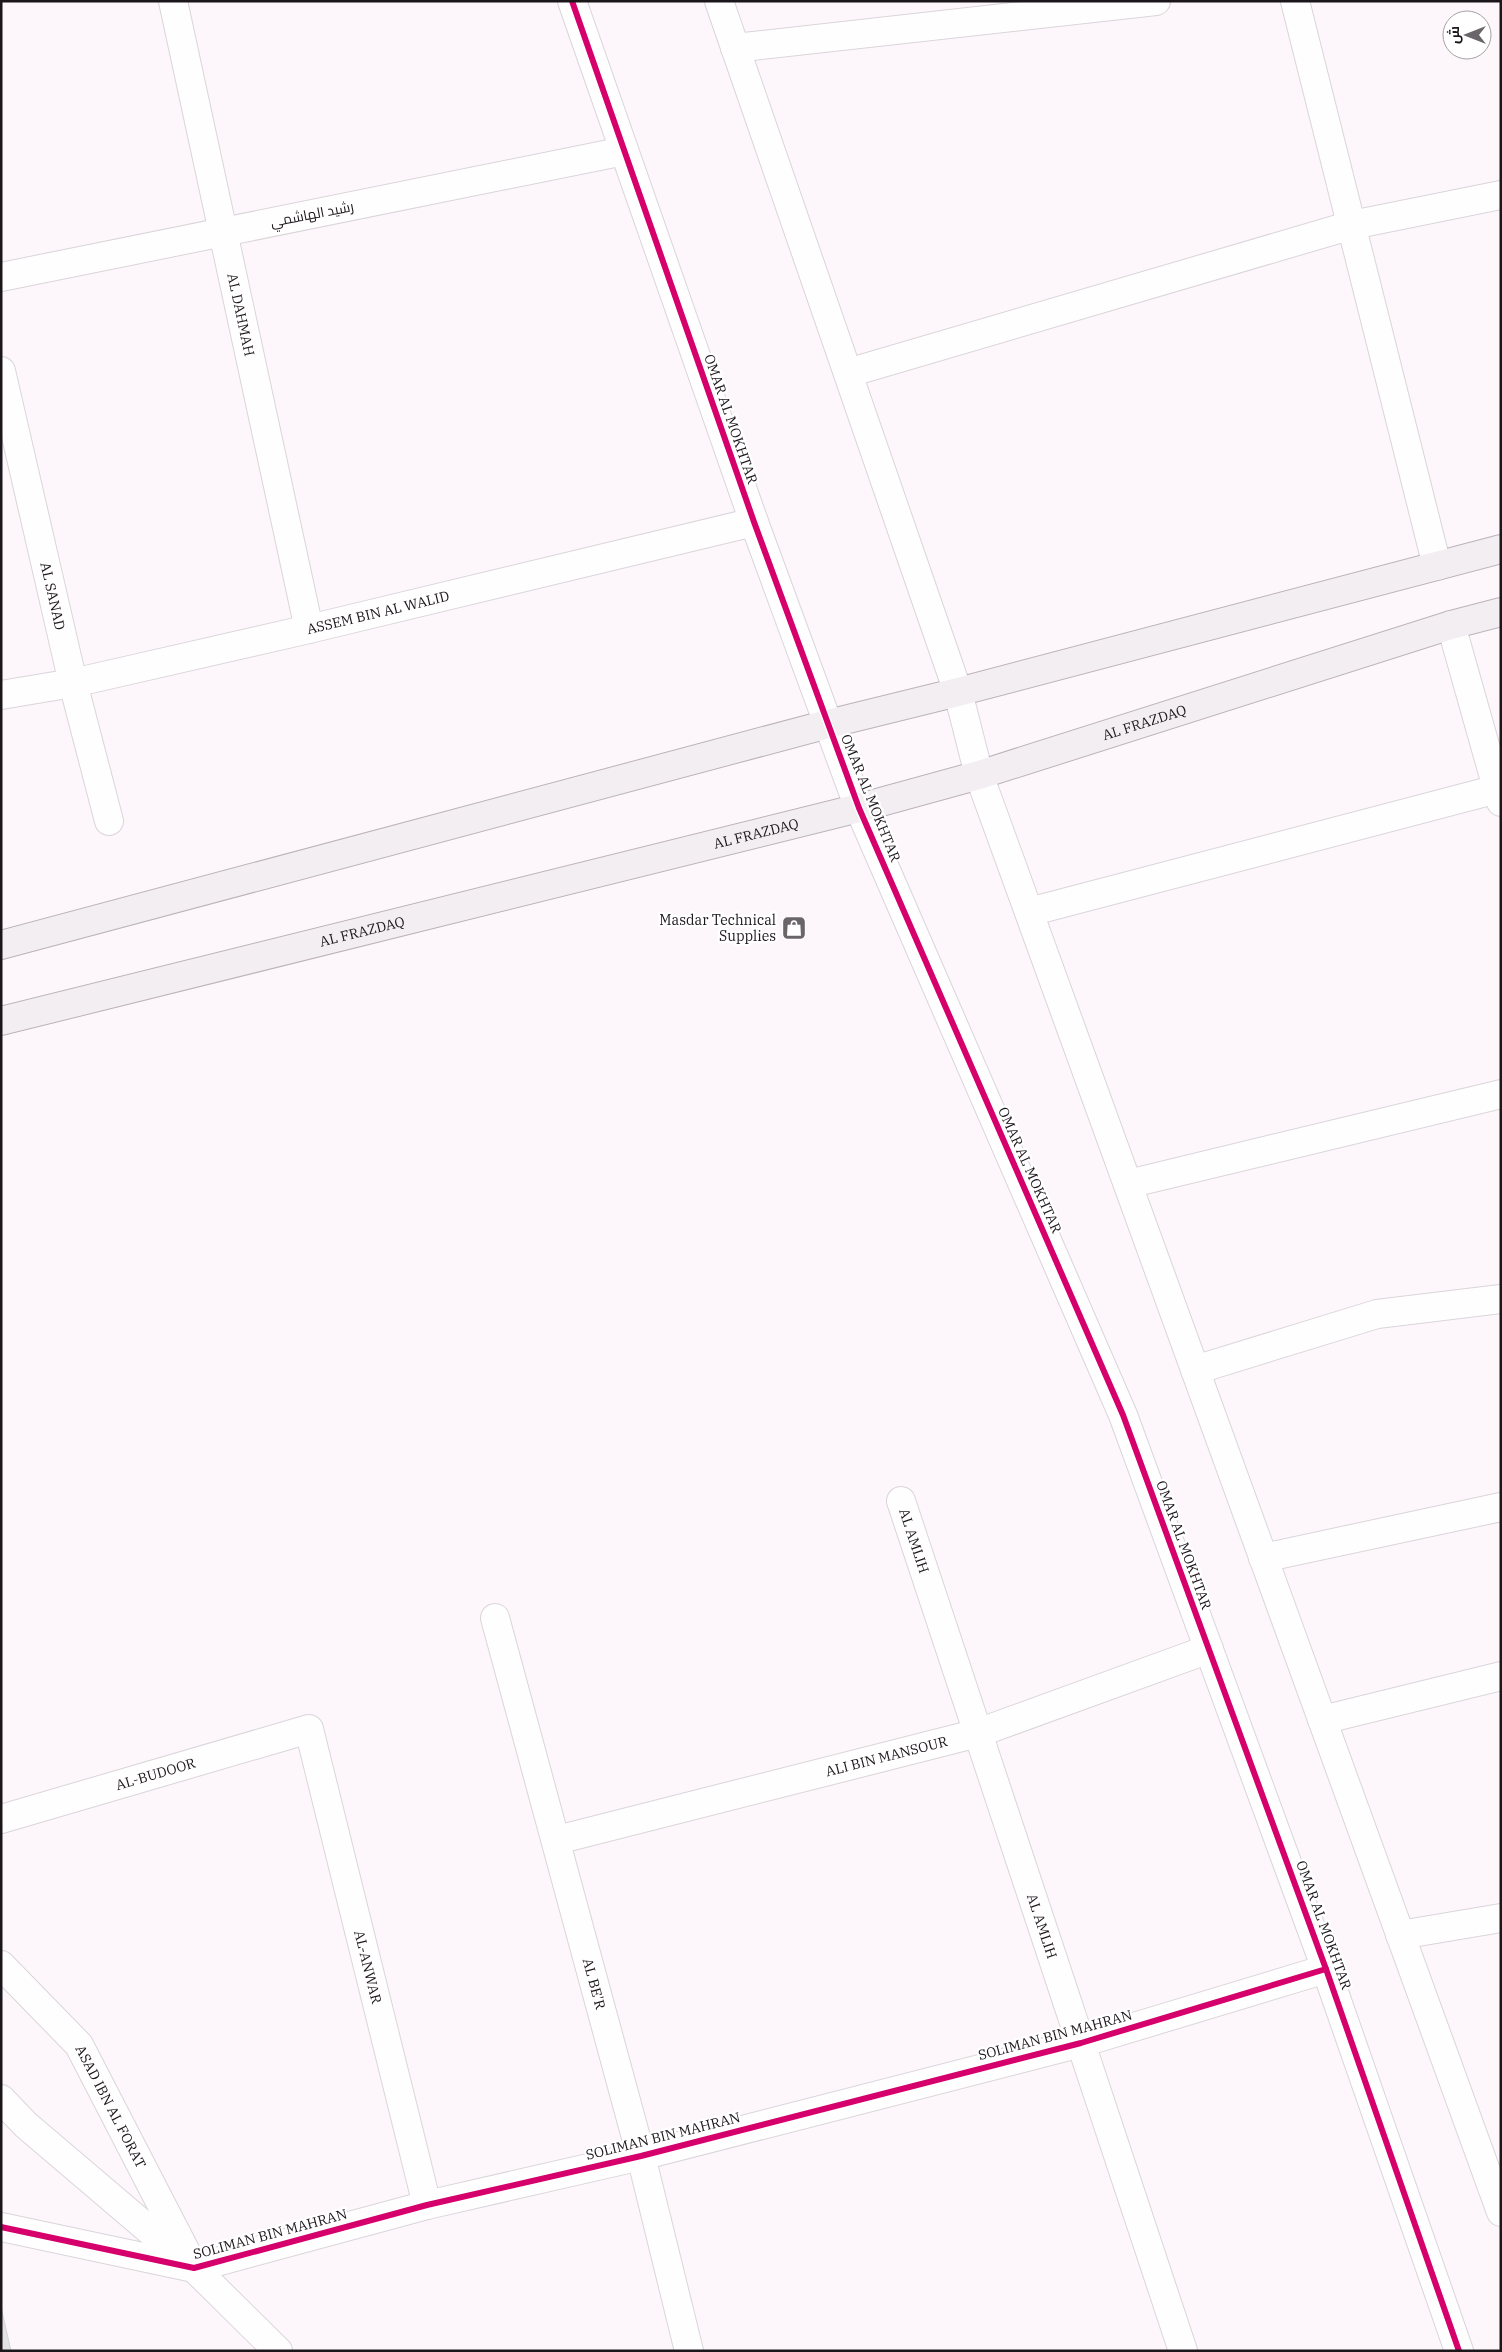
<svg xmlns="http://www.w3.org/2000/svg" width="1502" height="2352" font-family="'IBM Plex Serif',Cairo,serif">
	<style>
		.building { fill: #e3e3e3; stroke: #d4d5d5 }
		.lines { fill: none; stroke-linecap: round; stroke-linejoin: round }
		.minor-casing { stroke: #dad5d9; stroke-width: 30 }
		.major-casing { stroke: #bcb2bb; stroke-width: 30 }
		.minor { stroke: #fffeff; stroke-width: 28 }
		.major { stroke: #f2eef2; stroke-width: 28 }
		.cycleway-casing { stroke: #fff; stroke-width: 9 }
		.cycleway { stroke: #d6006c; stroke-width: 6 }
		.labels { text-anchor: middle; stroke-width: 4.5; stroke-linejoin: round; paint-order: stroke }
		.street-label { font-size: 14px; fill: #1b161a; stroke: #fff }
		.poi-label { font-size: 14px; fill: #1b161a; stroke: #fff; text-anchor: end }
	</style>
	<rect width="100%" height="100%" fill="#fdf7fc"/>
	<!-- building -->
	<path class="building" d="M1 2307 11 2351H1Z"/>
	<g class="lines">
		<defs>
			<g id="minor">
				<path id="s1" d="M173 1 309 629"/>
				<path d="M572 1 754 522 859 808 1123 1415 1326 1969 1459 2351"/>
				<path d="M719 1 958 692 979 775 1501 2212"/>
				<path d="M1295 1 1437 566"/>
				<path d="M735 48 1156 1"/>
				<path d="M1 277 624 151"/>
				<path id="s2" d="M1 371 73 683 109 821"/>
				<path d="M848 373 1352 225 1501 195"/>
				<path d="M1451 625 1501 802"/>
				<path id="s3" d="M1 695 73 683 309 629 754 522"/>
				<path d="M1029 912 1501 788"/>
				<path d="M1128 1184 1501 1094"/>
				<path d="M1195 1370 1377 1314 1501 1299"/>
				<path id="s4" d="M901 1501 1183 2351"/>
				<path d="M1263 1558 1501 1507"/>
				<path id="s5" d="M495 1618 641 2156 689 2351"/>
				<path d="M1322 1720 1501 1676"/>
				<path id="s6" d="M1 1819 309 1729 427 2205"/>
				<path id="s7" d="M557 1840 978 1733 1209 1649"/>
				<path d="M1400 1935 1501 1918"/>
				<path id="s8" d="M1 1965 79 2045 188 2256"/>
				<path d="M1 2099 26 2125 194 2268 278 2351"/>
				<path d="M1 2227 194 2268 427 2205 641 2156 1081 2043 1326 1969"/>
			</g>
			<g id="major">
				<path d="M1 945 828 724 958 692 1501 549"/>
				<path id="s9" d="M1 1021 859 808 979 775 1451 625 1501 612"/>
			</g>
		</defs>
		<!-- minor casing -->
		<use href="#minor" class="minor-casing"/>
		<!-- major casing -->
		<use href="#major" class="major-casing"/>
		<!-- minor -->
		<use href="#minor" class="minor"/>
		<!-- major -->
		<use href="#major" class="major"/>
		<defs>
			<g id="cycleway">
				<path d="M572 1 754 522 859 808 1123 1415 1326 1969 1459 2351"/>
				<path d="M1 2227 194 2268 427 2205 641 2156 1081 2043 1326 1969"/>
			</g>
		</defs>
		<!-- cycleway casing -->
		<use href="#cycleway" class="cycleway-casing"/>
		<!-- cycleway -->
		<use href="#cycleway" class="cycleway"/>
	</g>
	<!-- icons -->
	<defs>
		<symbol id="shop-square" viewBox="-11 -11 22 22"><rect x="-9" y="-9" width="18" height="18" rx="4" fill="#6a6569" stroke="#fff"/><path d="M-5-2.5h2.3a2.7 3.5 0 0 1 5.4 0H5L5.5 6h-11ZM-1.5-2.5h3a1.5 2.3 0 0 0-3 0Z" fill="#fff"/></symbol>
	</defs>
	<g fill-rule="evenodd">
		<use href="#shop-square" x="780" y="914" width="28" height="28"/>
	</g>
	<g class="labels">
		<!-- street labels -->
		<g class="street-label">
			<text transform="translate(312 214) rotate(-11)" y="5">رشيد الهاشمي</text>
			<text dy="5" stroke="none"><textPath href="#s1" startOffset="321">AL DAHMAH</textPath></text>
			<text transform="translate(731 419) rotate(71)" y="5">OMAR AL MOKHTAR</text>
			<text dy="5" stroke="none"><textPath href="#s2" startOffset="231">AL SANAD</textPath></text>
			<text dy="5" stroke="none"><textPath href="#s3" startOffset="386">ASSEM BIN AL WALID</textPath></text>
			<text dy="5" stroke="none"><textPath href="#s9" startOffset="1182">AL FRAZDAQ</textPath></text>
			<text transform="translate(871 798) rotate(68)" y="5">OMAR AL MOKHTAR</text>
			<text dy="5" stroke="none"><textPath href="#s9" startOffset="778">AL FRAZDAQ</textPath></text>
			<text dy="5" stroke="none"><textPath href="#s9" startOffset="372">AL FRAZDAQ</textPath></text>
			<text transform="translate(1030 1170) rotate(66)" y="5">OMAR AL MOKHTAR</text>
			<text dy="5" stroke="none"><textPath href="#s4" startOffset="42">AL AMLIH</textPath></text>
			<text transform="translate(1184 1545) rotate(70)" y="5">OMAR AL MOKHTAR</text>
			<text dy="5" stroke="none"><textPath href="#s7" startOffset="340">ALI BIN MANSOUR</textPath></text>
			<text dy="5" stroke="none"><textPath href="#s6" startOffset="161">AL-BUDOOR</textPath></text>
			<text transform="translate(1324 1925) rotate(70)" y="5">OMAR AL MOKHTAR</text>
			<text dy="5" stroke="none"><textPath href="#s4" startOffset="448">AL AMLIH</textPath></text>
			<text dy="5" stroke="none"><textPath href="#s6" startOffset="566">AL-ANWAR</textPath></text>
			<text dy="5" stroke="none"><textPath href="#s5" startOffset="379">AL BE'R</textPath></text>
			<text transform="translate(1055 2035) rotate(-15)" y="5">SOLIMAN BIN MAHRAN</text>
			<text dy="5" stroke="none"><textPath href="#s8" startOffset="181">ASAD IBN AL FORAT</textPath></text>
			<text transform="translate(663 2136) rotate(-14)" y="5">SOLIMAN BIN MAHRAN</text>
			<text transform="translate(270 2234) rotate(-15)" y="5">SOLIMAN BIN MAHRAN</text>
		</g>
		<!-- poi labels -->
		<g class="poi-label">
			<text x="776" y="925">Masdar Technical<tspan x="776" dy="16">Supplies</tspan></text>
		</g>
	</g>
	<!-- border -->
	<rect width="1502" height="2352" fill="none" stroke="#1b161a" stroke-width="5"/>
	<!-- north arrow -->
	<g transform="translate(1467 35) rotate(270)"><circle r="24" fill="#ffffff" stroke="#a4a2a3"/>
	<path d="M0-4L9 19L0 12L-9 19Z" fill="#6a6569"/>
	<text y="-8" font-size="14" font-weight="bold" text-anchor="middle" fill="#1b161a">ش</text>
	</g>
</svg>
